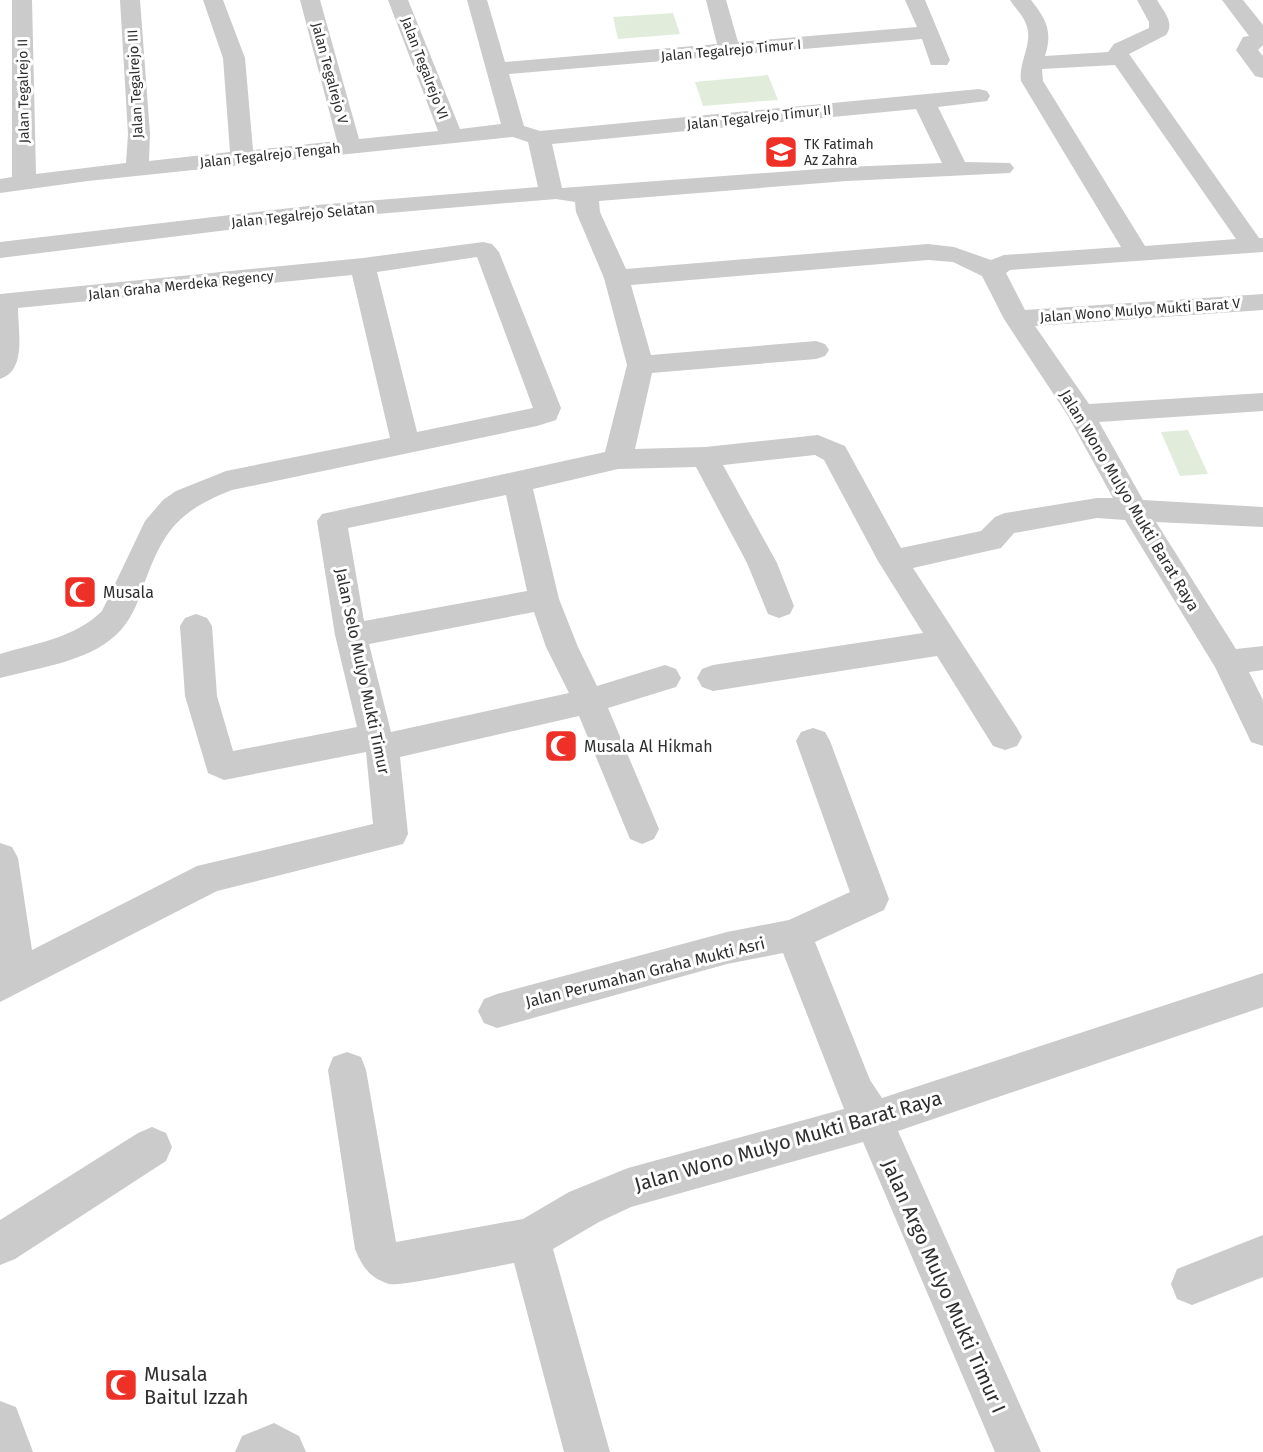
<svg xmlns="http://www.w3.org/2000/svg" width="1263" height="1452" font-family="'Fira Sans',sans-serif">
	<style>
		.green { fill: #e2ecdb }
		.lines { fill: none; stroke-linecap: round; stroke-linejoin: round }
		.minor { fill: #cbcbcb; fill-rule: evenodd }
		.labels { text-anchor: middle; stroke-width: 6; stroke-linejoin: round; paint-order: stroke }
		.far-street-label { font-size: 14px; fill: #2e2e2e; stroke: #fff }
		.far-poi-label { font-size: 14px; fill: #2e2e2e; stroke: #fff; text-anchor: start }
		.street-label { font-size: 16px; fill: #2e2e2e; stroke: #fff }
		.poi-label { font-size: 16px; fill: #2e2e2e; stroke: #fff; text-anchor: start }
		.near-street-label { font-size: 20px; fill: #2e2e2e; stroke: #fff }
		.near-poi-label { font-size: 20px; fill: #2e2e2e; stroke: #fff; text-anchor: start }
	</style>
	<rect width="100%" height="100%" fill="#fff"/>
	<!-- green -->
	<g class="green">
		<path d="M673 13 680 34 618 39 613 17Z"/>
		<path d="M768 75 778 100 703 106 695 82Z"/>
		<path d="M1188 430 1208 474 1180 476 1161 432Z"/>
	</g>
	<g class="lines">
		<!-- minor -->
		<g class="minor">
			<path d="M12 0H32L36 174 126 163 128 134 120 0H140L150 134 149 161 230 152 223 58 203 0H223L245 58 253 150 337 141 300 0H320L359 139 438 131 388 0H408L460 129 501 124 467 0H487L505 62 717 44 706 0H726L738 42 917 27 905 0H925L950 60 947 65H931L922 39 509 74 524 126 540 131 979 89 987 91 990 96 987 101 938 107 965 162 1010 163 1014 168 1010 173 847 181 599 201 600 212 626 269 928 244 954 247 991 260 1004 255 1121 247 1021 81C1018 62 1034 43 1026 24 1023 15 1015 8 1010 0H1031C1046 19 1053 31 1045 56L1108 52 1114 44 1149 28V22L1137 0H1157C1164 12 1175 23 1166 35L1129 54 1259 238H1263V252L1010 270 1006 273 1025 310 1263 294V310L1035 326 1089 404 1263 393V411L1099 422 1143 500 1263 507V527L1156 522 1236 649 1263 646V670L1249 672 1263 700V746L1251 742 1215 667 1125 520 1097 518 1014 533 1001 548 913 568 1017 728 1022 737 1017 746 1005 750 993 746 937 656 713 691 702 687 697 678 702 669 713 665 923 633 878 561 824 460 815 455 723 465 777 563 794 606 790 614 779 618 768 614 747 563 696 467 618 469 533 489 559 599 578 647 597 686 665 665 676 669 681 678 676 687 608 708 659 829 654 839 642 844 630 839 579 716 400 757 408 834 403 844 217 891 0 1002V843L12 847 18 858 32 950 197 866 373 824 366 752 224 780 208 773 185 696 180 626 185 618 196 614 207 618 212 626 217 696 233 751 357 727 335 635 317 521 322 514 605 452 627 365 604 278 576 212 575 202 556 199 317 219 0 258V242L317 205 538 187 528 142 513 137 88 181 0 193V179L12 177ZM1115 65 1236 239 1145 246 1043 81 1042 69ZM916 109 942 163 847 167 562 188 552 144ZM928 260 953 262 982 276 1004 319 1068 416 1113 498H1097L1005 513 995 517 981 531 901 548 845 446 818 435 705 447 635 449 652 373 816 359 825 356 829 350 825 344 816 341 651 355 631 285ZM506 495 527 591 364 621 348 528ZM534 612 546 647 569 693 391 732 369 644Z"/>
			<path d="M1222 0H1243L1263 25V45L1258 50 1263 56V78L1255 76 1236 50 1243 37 1249 36Z"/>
			<path d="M483 242 492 244 499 252 561 408 556 420 537 426 232 490C176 512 163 532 143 587 137 605 130 622 116 635 87 662 37 668 0 678V654C36 643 75 638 102 611L145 521 163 500 176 491 226 471 390 438 352 275 18 308C18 331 27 371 0 379V294L363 258ZM477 257 533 408 417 432 377 272Z"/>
			<path d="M813 728 825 732 830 741 889 899 884 910 815 942 870 1080 882 1098 1263 973V1007L898 1131 1041 1452H995L863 1142 631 1207 599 1222 553 1249 610 1452H564L514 1263C495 1266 401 1287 389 1284 370 1278 362 1267 355 1249L328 1070 333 1057 347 1052 361 1057 366 1070 396 1242 523 1219 569 1192 628 1168 844 1109 783 953 727 964 497 1028 484 1023 478 1011 484 999 497 994 727 932 789 920 850 892 796 741 801 732Z"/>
			<path d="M152 1127 166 1133 172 1147 166 1161 15 1259 0 1265V1220L138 1133Z"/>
			<path d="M1263 1235V1277L1192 1305 1177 1299 1171 1284 1177 1269Z"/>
			<path d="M0 1401 16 1407 33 1452H0Z"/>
			<path d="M274 1423 299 1436 306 1452H235L242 1436Z"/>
		</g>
	</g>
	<!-- icons -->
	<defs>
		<symbol id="school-square" viewBox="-11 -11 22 22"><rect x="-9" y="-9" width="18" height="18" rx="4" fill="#ef3026" stroke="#fff"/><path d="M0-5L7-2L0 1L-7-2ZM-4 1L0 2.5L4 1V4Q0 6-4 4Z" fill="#fff"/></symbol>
		<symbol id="mosque-square" viewBox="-11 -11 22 22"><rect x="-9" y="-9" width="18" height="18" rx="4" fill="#ef3026" stroke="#fff"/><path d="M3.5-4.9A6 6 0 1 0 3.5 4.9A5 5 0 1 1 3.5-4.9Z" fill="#fff"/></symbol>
	</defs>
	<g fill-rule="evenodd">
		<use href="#school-square" x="762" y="133" width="38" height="38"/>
		<use href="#mosque-square" x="61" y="573" width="38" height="38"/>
		<use href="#mosque-square" x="542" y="727" width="38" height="38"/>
		<use href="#mosque-square" x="102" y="1366" width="38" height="38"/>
	</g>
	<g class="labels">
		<!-- far-street labels -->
		<g class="far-street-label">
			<text transform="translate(731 50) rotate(-5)" y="5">Jalan Tegalrejo Timur I</text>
			<text transform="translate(425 68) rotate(69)" y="5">Jalan Tegalrejo VI</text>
			<text transform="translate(330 73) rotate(75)" y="5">Jalan Tegalrejo V</text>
			<text transform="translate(135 84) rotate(-93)" y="5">Jalan Tegalrejo III</text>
			<text transform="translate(23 91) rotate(-91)" y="5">Jalan Tegalrejo II</text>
			<text transform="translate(759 117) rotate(-6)" y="5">Jalan Tegalrejo Timur II</text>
			<text transform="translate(270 155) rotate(-6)" y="5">Jalan Tegalrejo Tengah</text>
			<text transform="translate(303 215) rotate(-6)" y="5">Jalan Tegalrejo Selatan</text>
			<text transform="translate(181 285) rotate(-6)" y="5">Jalan Graha Merdeka Regency</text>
			<text transform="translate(1140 310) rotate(-4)" y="5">Jalan Wono Mulyo Mukti Barat V</text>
		</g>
		<!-- far-poi labels -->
		<g class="far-poi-label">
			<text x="804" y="149">TK Fatimah<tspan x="804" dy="16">Az Zahra</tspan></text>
		</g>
		<!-- street labels -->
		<g class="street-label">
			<text transform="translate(1130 500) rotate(59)" y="6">Jalan Wono Mulyo Mukti Barat Raya</text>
			<text transform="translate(363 671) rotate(78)" y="6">Jalan Selo Mulyo Mukti Timur</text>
			<text transform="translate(645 972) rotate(-14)" y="6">Jalan Perumahan Graha Mukti Asri</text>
		</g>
		<!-- poi labels -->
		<g class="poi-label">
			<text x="103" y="598">Musala</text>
			<text x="584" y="752">Musala Al Hikmah</text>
		</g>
		<!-- near-street labels -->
		<g class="near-street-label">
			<text transform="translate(788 1141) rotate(-16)" y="7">Jalan Wono Mulyo Mukti Barat Raya</text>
			<text transform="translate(944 1286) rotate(66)" y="7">Jalan Argo Mulyo Mukti Timur I</text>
		</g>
		<!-- near-poi labels -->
		<g class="near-poi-label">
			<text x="144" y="1381">Musala<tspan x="144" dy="23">Baitul Izzah</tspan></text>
		</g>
	</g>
</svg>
